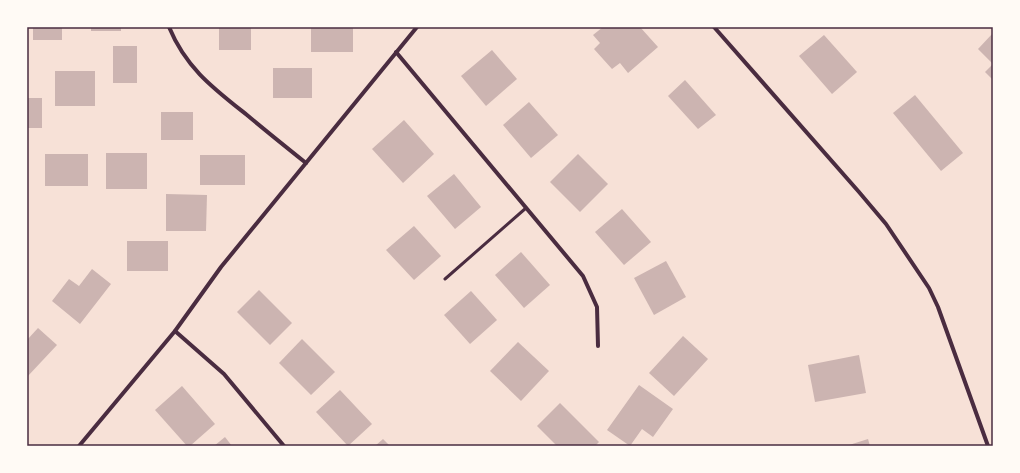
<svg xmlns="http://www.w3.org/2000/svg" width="1020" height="473" font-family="'Fira Sans Condensed',sans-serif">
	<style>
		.building { fill: #ccb4b1 }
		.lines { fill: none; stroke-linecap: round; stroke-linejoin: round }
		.service { stroke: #4a2c40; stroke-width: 3 }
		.minor { stroke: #4a2c40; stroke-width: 4 }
		.neatline { fill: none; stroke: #4a2c40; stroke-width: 1.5 }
	</style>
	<rect width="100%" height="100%" fill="#f7e1d7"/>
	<!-- building -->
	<g class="building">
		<rect x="33" y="27" width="29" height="13"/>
		<rect x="91" y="27" width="30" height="4"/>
		<rect x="219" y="27" width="32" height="23"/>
		<rect x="311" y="27" width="42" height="25"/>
		<path d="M603 27H640L658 47 628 73 620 63 612 69 594 49 600 43 593 35Z"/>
		<path d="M993 33V80L985 72 993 64 978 49Z"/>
		<path d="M824 35 857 72 832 94 799 56Z"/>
		<rect x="113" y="46" width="24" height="37"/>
		<path d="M492 50 517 79 486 106 461 76Z"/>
		<rect x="273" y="68" width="39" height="30"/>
		<rect x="55" y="71" width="40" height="35"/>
		<path d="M685 80 716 115 698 129 668 96Z"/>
		<path d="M915 95 963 153 941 171 893 113Z"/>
		<rect x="27" y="98" width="15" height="30"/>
		<path d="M529 102 558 135 531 158 503 125Z"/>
		<rect x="161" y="112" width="32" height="28"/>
		<path d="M404 120 434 154 403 183 372 149Z"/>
		<rect x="106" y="153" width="41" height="36"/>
		<rect x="45" y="154" width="43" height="32"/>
		<path d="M578 154 608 184 580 212 550 182Z"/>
		<rect x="200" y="155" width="45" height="30"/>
		<path d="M454 174 481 207 455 229 427 196Z"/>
		<path d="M166 194 207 195 206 231H166Z"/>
		<path d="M622 209 651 242 624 265 595 232Z"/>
		<path d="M414 226 441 256 414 280 386 250Z"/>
		<rect x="127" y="241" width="41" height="30"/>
		<path d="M521 252 550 285 524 308 495 275Z"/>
		<path d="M666 261 686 297 654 315 634 278Z"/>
		<path d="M92 269 111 284 80 324 52 301 69 279 79 286Z"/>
		<path d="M259 290 292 323 270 345 237 312Z"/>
		<path d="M471 291 497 320 470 344 444 315Z"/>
		<path d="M38 328 57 345 27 377V340Z"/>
		<path d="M683 336 708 359 674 396 649 373Z"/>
		<path d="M302 339 335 372 311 395 279 363Z"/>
		<path d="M518 342 549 371 521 401 490 371Z"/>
		<path d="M859 355 866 393 815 402 808 365Z"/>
		<path d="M639 385 673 409 653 437 642 429 630 446 607 430Z"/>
		<path d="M182 386 215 424 190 446H187L155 410Z"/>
		<path d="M340 390 372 424 348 446 316 412Z"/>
		<path d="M560 403 599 442 595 446H557L537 426Z"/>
		<path d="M225 437 232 446H214Z"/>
		<path d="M383 439 390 446H375Z"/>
		<path d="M868 439 870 446H846Z"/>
	</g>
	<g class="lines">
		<!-- service -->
		<path class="service" d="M445 279 526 208"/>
		<!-- minor -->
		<g class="minor">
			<path d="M169 27C186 68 213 88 247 115 266 131 286 147 306 163"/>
			<path d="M714 27 859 192 886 224 929 288 938 307 988 446"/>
			<path d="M396 52 583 276 597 307 598 346"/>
			<path d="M175 331 224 374 284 446"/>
			<path d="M79 446 175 331 221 267 417 27"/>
		</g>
	</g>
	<!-- border -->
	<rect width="1020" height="473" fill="none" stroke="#fffaf5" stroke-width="56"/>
	<rect x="28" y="28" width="964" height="417" class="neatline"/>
</svg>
